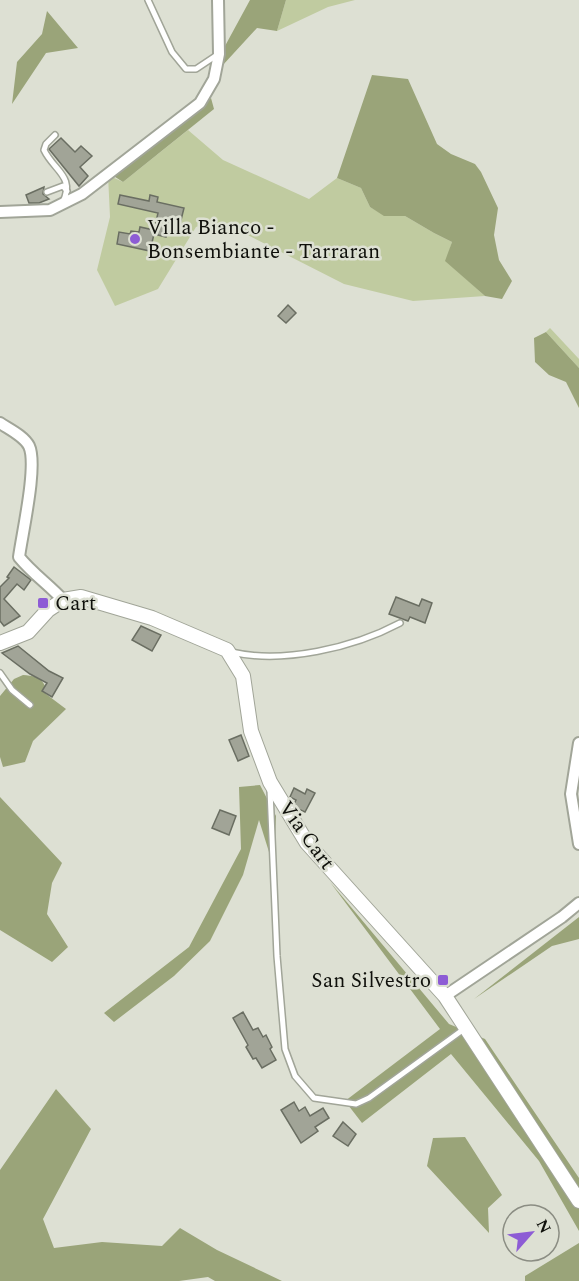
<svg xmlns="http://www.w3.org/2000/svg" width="579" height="1281" font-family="Spectral,serif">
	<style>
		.green { fill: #c0cba0 }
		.forest { fill: #9aa479 }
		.building { fill: #a1a497; stroke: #6a6e62; stroke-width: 1.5 }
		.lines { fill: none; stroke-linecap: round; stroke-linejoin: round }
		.service-casing { stroke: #a1a598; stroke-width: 8 }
		.minor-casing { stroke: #a1a598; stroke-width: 14 }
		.tertiary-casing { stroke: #a1a598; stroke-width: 16 }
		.service { stroke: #fff; stroke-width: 5 }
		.minor { stroke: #fff; stroke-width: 10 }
		.tertiary { stroke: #fff; stroke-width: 14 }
		.poi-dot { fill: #8d5cd5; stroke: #dde0d3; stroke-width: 2 }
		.labels { text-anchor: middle; stroke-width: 5; stroke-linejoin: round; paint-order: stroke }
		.poi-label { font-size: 21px; fill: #0f100b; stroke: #dde0d3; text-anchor: start }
		.street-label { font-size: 21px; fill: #0f100b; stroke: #dde0d3 }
	</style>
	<rect width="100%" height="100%" fill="#dde0d3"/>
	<!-- green -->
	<g class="green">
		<path d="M286 0H355L328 7 277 31Z"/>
		<path d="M188 130 223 160 309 199 337 178 361 188 370 207 384 215 405 216 434 233 452 242 446 261 485 296 413 301 344 284 226 224 210 222 196 227 158 289 115 306 97 270 110 217 108 175 123 182Z"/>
		<path d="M550 328 579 359V368L546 332Z"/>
	</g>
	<!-- forest -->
	<g class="forest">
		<path d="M250 0H286L277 31 257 28 222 66 225 46Z"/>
		<path d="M47 11 78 48 46 53 12 104 17 62 42 34Z"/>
		<path d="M372 75 408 79 437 144 451 154 475 164 481 172 498 208 494 235 499 260 512 281 502 299 485 296 445 261 452 242 434 233 405 216H384L370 207 361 188 337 178Z"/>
		<path d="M211 98 214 109 123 182 112 175Z"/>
		<path d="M546 332 579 368V408L566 382 549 375 535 362 534 338Z"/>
		<path d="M23 675C32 676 41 676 45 686L42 691 66 709 33 741 25 762 3 767 0 757V696L14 679Z"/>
		<path d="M260 785 276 816 274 868 259 820 243 875 210 941 174 976 114 1022 104 1013 189 947 241 849 239 787Z"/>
		<path d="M0 797 62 863 52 883 47 914 68 947 52 962 0 930Z"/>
		<path d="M330 882 449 1024 485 1039 579 1178V1231L539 1161 451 1054 362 1123 345 1101 440 1029Z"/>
		<path d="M579 917V939L552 946 474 999Z"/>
		<path d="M56 1089 91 1129 43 1219 54 1248 102 1242 162 1246 180 1228 217 1250 282 1281H215L208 1277 179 1281H0V1170Z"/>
		<path d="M465 1137 502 1195 488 1208 489 1233 427 1166 433 1138Z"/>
		<path d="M579 1243V1281H525V1276Z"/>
	</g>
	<!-- building -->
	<g class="building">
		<path d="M61 138 75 152 81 146 92 156 80 167 88 176 79 186 49 149Z"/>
		<path d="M44 187 43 194 49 199 39 203H29L26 195Z"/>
		<path d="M120 195 149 201 150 195 158 197 157 202 184 208 180 224 169 221 166 237 154 234 150 251 117 244 119 232 130 234 131 231 139 232 140 227 154 230 158 213 118 204Z"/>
		<path d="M288 305 296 313 286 323 278 316Z"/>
		<path d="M14 567 31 580 24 590 17 584 4 599 20 616 4 626 0 621V587L9 578 7 577Z"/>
		<path d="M396 597 419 606 422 599 432 603 425 623 410 617 408 621 389 614Z"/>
		<path d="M141 626 161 635 152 651 132 640Z"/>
		<path d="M18 646 49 671 63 678 52 697 42 691 47 683 30 674 2 653Z"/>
		<path d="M241 735 249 756 238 761 229 740Z"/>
		<path d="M294 788 305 794 307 789 315 793 305 812 296 808 294 804 296 800 290 797Z"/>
		<path d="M220 810 236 816 229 835 212 828Z"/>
		<path d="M243 1012 253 1030 258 1028 263 1037 266 1035 272 1047 270 1049 276 1060 262 1068 256 1058 253 1059 246 1047 248 1045 233 1018Z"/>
		<path d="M294 1102 299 1111 305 1107 310 1116 323 1108 329 1118 315 1127 318 1131 301 1143 281 1110Z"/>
		<path d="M343 1122 356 1134 348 1146 333 1136Z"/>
	</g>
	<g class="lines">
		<defs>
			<g id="service">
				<path d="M148 0 172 52 186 69H196L217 55"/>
				<path d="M55 135 46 144 44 150C54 171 75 176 63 202"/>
				<path d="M47 192 63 186 67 191"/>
				<path d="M231 652C283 664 353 648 400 623"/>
				<path d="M0 673 12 690 30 705"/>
				<path d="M270 790 277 956 285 1049 295 1076 314 1098 356 1104 369 1098 464 1029"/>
			</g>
			<g id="minor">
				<path d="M0 212 50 210 82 194 200 103 214 79 219 54 218 0"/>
				<path d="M0 423C9 429 24 436 29 446 38 465 22 534 19 557 33 574 48 584 63 600"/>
				<path d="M579 743 571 794 579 844"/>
				<path d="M445 996 562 917 579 903"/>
			</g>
			<path id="tertiary" d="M0 643 28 632 48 610 63 600 81 597 152 618 227 650 243 676 251 731 270 782 307 843 445 996 579 1201"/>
		</defs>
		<!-- service casing -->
		<use href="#service" class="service-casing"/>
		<!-- minor casing -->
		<use href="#minor" class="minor-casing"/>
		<!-- tertiary casing -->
		<use href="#tertiary" class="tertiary-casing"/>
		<!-- service -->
		<use href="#service" class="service"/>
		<!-- minor -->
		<use href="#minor" class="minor"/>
		<!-- tertiary -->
		<use href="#tertiary" class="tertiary"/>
	</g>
	<!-- markers -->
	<g class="poi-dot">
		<circle cx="135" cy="239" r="6"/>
		<rect x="37" y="597" width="12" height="12" rx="3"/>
		<rect x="437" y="974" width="12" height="12" rx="3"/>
	</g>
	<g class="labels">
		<!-- poi labels -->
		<g class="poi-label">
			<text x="147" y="234">Villa Bianco -<tspan x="147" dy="24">Bonsembiante - Tarraran</tspan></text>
			<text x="55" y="610">Cart</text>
			<text x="431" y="987" text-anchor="end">San Silvestro</text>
		</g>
		<!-- street labels -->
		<g class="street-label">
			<text transform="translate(307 835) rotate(54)" y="7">Via Cart</text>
		</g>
	</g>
	<!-- north arrow -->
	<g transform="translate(531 1233) rotate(62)"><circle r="28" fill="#dde0d3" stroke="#8b8d83" stroke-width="1.5"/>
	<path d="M0-4.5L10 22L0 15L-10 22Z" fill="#8d5cd5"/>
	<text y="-9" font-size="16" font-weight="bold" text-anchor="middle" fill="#0f100b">N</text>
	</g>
</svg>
